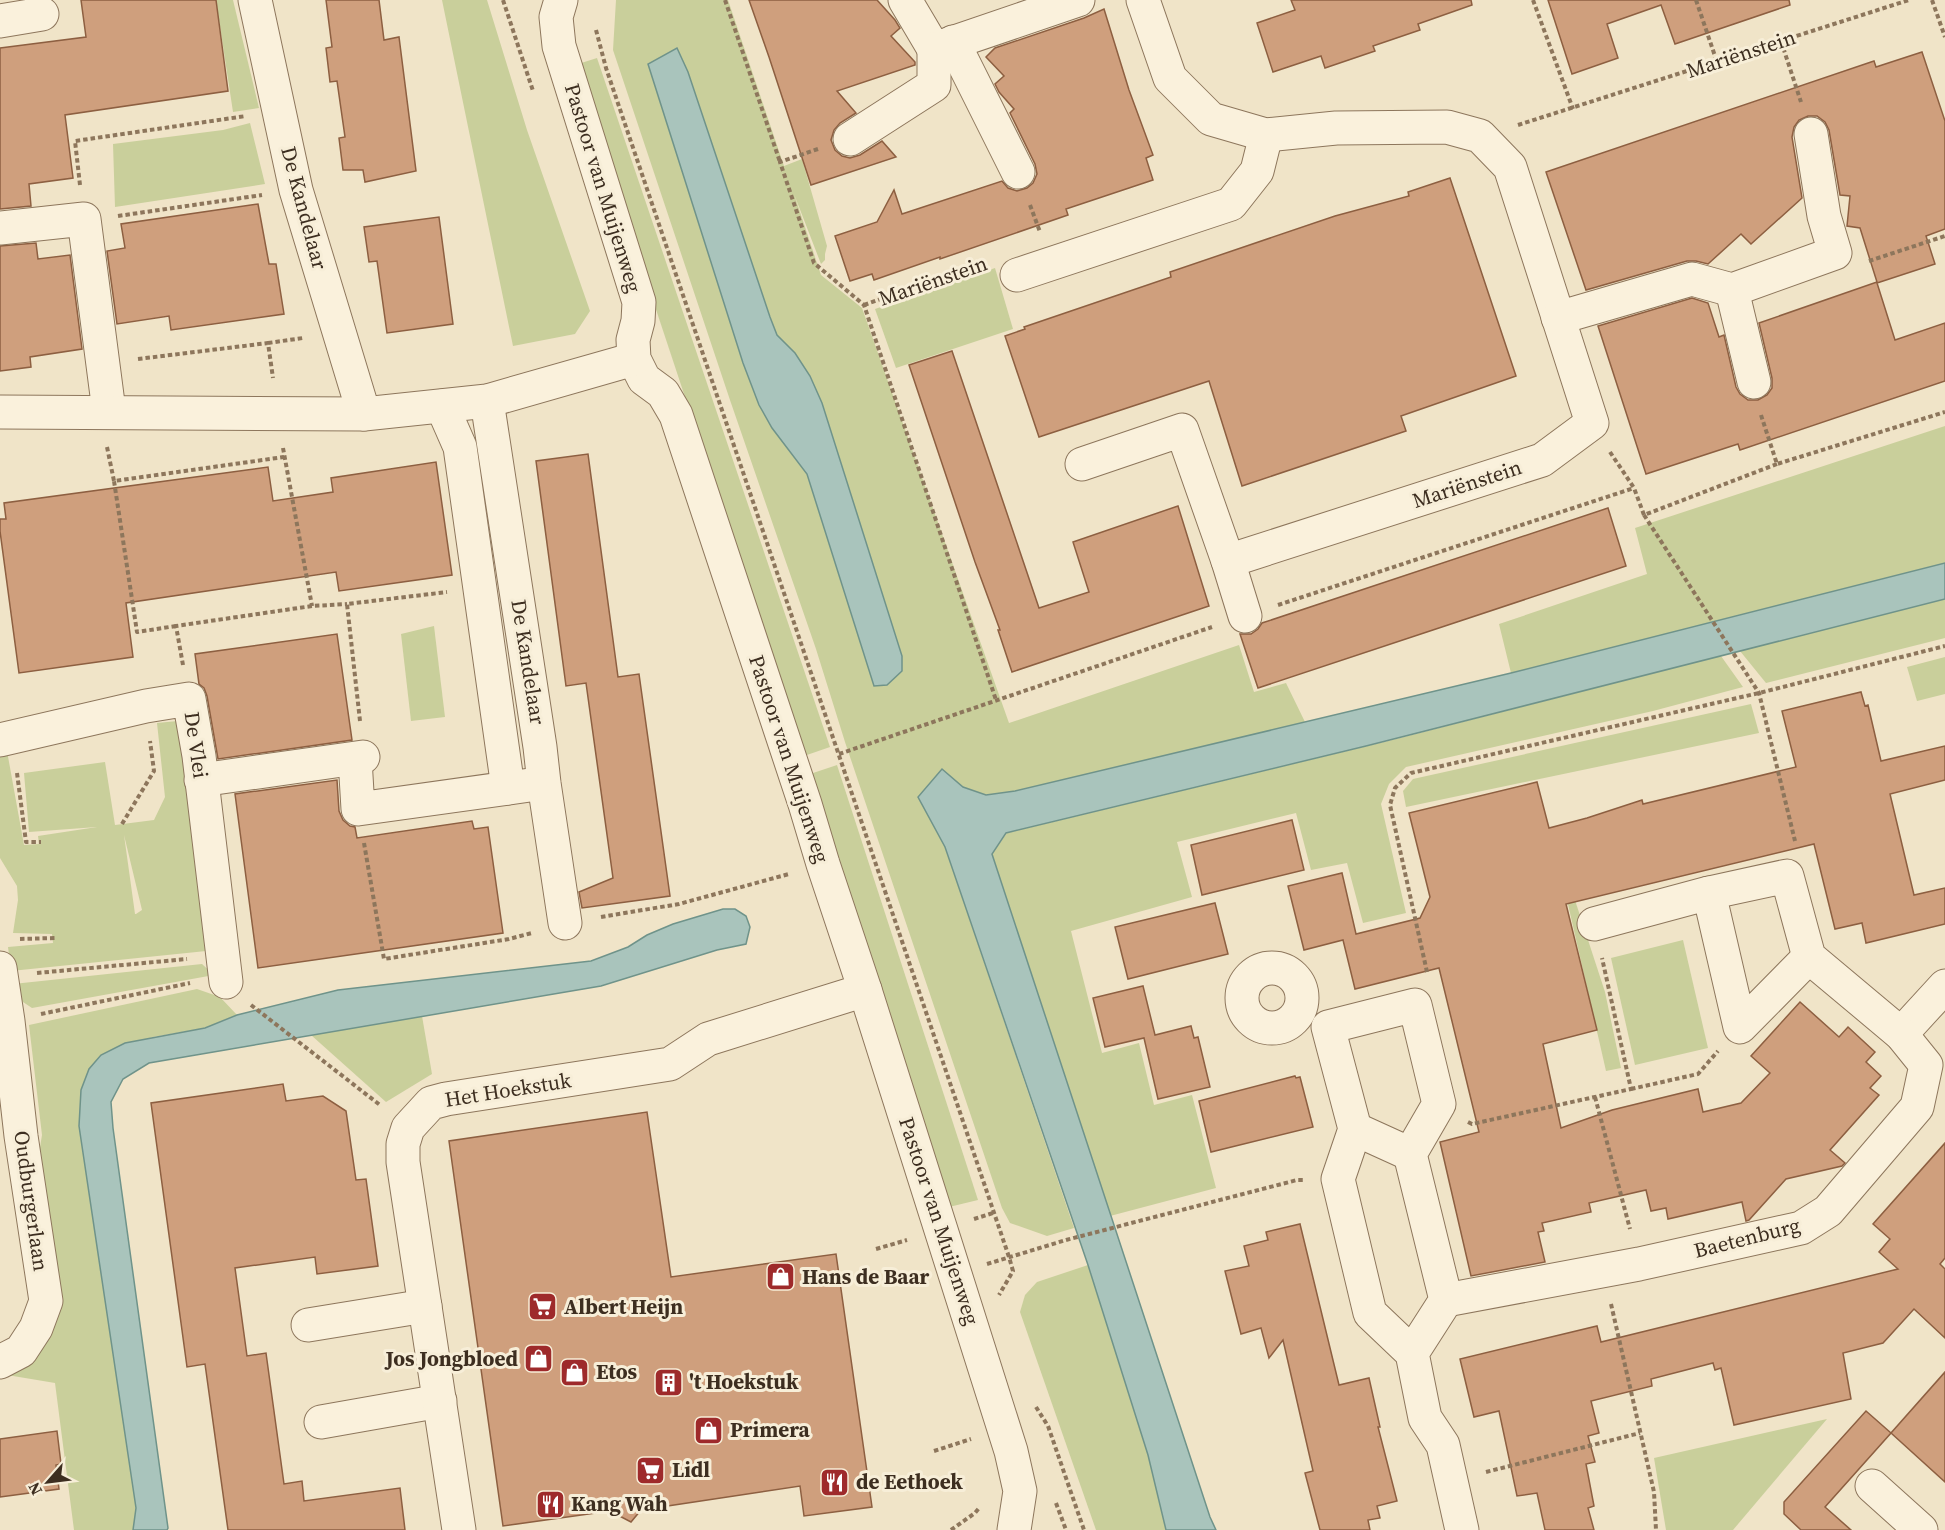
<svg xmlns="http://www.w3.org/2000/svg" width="1945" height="1530" font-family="'Source Serif 4',serif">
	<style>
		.green { fill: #c9cf9b; fill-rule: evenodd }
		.water { fill: #a9c4bc; stroke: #6f938a; stroke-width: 1.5 }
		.building { fill: #cf9f7d; stroke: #8d5f41; stroke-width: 1.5 }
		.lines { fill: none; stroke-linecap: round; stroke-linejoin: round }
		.minor-casing { stroke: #8d765c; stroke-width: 35 }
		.path { stroke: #8d765c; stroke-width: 4; stroke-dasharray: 4.5 3; stroke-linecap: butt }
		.minor { stroke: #faf1dc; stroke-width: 33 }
		.labels { text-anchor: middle; stroke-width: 6; stroke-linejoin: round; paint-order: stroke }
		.street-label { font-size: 21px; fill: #3d2e20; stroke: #f7eed8 }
		.poi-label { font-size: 21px; font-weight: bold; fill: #3d2e20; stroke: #f7eed8; text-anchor: start }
	</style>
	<rect width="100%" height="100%" fill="#f0e4c8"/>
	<!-- green -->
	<g class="green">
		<path d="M216 0H233L259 108 233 112Z"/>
		<path d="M442 0H487L527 130 590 311 575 334 513 346Z"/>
		<path d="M616 0H728L784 166 802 159 827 246 825 254V260L821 264 794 194 821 275 862 308 1009 723 1239 645 1254 692 1286 683 1305 722 1015 791 986 795 963 787 942 769 918 797 945 847 1074 1228 1047 1236 1010 1223 1002 1208 845 742 816 649 731 403 613 50ZM677 48 688 72 770 317 777 335 795 353 810 376 822 403 902 656 874 685 807 474 772 428 759 405 743 363 648 64Z"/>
		<path d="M597 58 830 747 804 756 575 65Z"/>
		<path d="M250 123 265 184 115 207 113 144 223 130Z"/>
		<path d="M995 268 1013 329 896 368 875 309Z"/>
		<path d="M1945 426V563L1511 673 1499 624 1647 574 1635 528Z"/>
		<path d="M1945 599V638L1766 683 1740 651Z"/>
		<path d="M434 626 445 717 411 721 401 634Z"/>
		<path d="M1721 656 1743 687 1653 711 1406 767 1389 784 1381 804 1406 913 1363 923 1347 863 1311 870 1296 813 1177 842 1192 897 1071 931 1102 1053 1139 1043 1154 1105 1192 1095 1216 1188 1110 1216 992 854 1007 833 1392 740Z"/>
		<path d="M1945 657V694L1917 701 1907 667Z"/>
		<path d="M1751 704 1759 733 1406 807 1403 791 1413 779Z"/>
		<path d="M188 720 216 950 11 971 8 947 53 943 52 934 13 933 18 900 17 886 0 858V755L7 751 24 845 39 844 38 836 97 827 29 832 24 773 105 762 115 825 154 820 165 797 157 723ZM124 835 142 910 136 914H135Z"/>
		<path d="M837 765 978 1200 949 1207 810 774Z"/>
		<path d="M1565 891H1572L1605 992 1621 1068 1606 1071Z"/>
		<path d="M1683 940 1708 1048 1635 1065 1611 958Z"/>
		<path d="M202 964 214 975 32 1008 23 1002 13 984Z"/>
		<path d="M197 989 220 997 237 1015 205 1028 153 1037 101 1055 136 1509 133 1530H74L55 1383 7 1375 39 1333 36 1172 42 1135 29 1025Z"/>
		<path d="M422 1016 432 1074 386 1102 311 1035Z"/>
		<path d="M1088 1265 1148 1455 1166 1530H1096L1020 1312 1025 1295 1037 1282Z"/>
		<path d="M1827 1419 1733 1530H1666L1654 1458Z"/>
	</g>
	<!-- water -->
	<g class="water">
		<path d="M677 48 688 72 770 317 777 335 795 353 810 376 822 403 902 656V671L887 685 874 686 807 474 772 428 759 405 743 363 648 64Z"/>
		<path d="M1945 563V599L1366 746 1006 833 992 854 1210 1517 1216 1530H1166L1148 1455 1088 1265 945 847 918 797 942 769 963 787 986 795 1015 791 1511 673Z"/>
		<path d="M723 909H735L746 916 750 927 746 944 717 950 601 986 149 1063 123 1079 111 1102 113 1128 168 1528 167 1530H133L136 1508 79 1126 81 1090 89 1069 101 1055 125 1043 205 1028 237 1015 338 990 591 961 628 947 647 935 673 924Z"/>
	</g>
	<!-- building -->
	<g class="building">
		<path d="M81 0H216L228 91 65 115 73 178 29 184 31 206 0 209V48L86 37Z"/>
		<path d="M326 0H379L384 40 399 37 416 171 365 182 363 170H343L339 138 345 137 337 81 330 82 326 48 332 47Z"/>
		<path d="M749 0H877L895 20 900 28 891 36 915 62V65L837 91 856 113 840 123 834 130 831 140 835 150 842 156 850 158 860 155 882 141 896 157 811 185 769 57Z"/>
		<path d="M1291 0H1471L1472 5 1418 24 1420 30 1373 46 1375 51 1325 68 1321 56 1273 72 1257 23 1295 10Z"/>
		<path d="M1548 0H1789L1790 5 1675 44 1661 5 1607 24 1618 58 1572 74Z"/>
		<path d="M1104 9 1129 90 1153 155 1146 158 1153 180 1066 209 1068 215 940 259V257L874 280 872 274 850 281 835 236 877 222 894 190 902 214 1002 181 1008 188 1017 191 1027 188 1033 183 1037 174 1035 164 1010 113 1014 109 999 92 995 84 1004 76 986 57 995 48 1084 18Z"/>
		<path d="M1922 52 1945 121V229L1926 236 1935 264 1877 283 1895 340 1945 323V381L1740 450 1738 444 1646 474 1598 326 1692 298 1708 303 1719 337 1724 335 1736 387 1740 394 1748 400H1758L1767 395 1772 388V378L1759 323 1877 282 1860 228 1847 226 1850 196 1840 195 1829 130 1825 122 1817 116H1808L1799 120 1794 127 1792 137 1802 198 1751 244 1741 234 1708 264 1696 261H1687L1586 290 1546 172 1874 61 1876 67Z"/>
		<path d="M1450 178 1516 376 1401 416 1406 431 1242 486 1209 381 1039 437 1005 336 1025 329 1024 327 1171 277 1170 272 1335 216 1409 196 1408 192Z"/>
		<path d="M258 204 269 264H276L284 314 171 330 169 316 117 324 107 251 125 248 121 224Z"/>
		<path d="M439 217 453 324 387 333 377 261 369 262 364 227Z"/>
		<path d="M36 243 38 259 70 255 82 349 30 357 31 367 0 371V246Z"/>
		<path d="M952 351 1039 608 1089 592 1073 542 1178 506 1209 606 1012 672 998 630H1000L975 562 909 365Z"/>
		<path d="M588 454 618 677 639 674 670 896 582 908 579 892 613 878 586 683 566 686 536 461Z"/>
		<path d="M436 462 452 575 339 591 336 572 126 603 133 657 19 673 0 531V519H6L4 503 268 467 273 501 333 492 331 478Z"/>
		<path d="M1608 508 1626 566 1258 688 1240 634H1251L1258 629 1262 623Z"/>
		<path d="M337 634 352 740 218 759 207 696 204 688 199 684 195 654Z"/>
		<path d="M1861 692 1865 706 1868 705 1881 761 1945 746V780L1890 794 1914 895 1945 888V924L1866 943 1862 923 1835 929 1814 844 1566 904 1597 1030 1543 1044 1561 1128 1612 1110 1698 1089 1703 1112 1741 1103 1770 1073 1751 1056 1800 1002 1839 1037 1848 1027 1875 1052 1866 1062 1881 1076 1870 1088 1879 1095 1830 1150 1845 1163 1842 1166 1786 1179 1749 1220 1746 1221 1742 1202 1668 1219 1666 1208 1651 1211 1646 1190 1589 1203 1591 1212 1542 1223 1544 1231 1538 1232 1545 1262 1471 1276 1440 1142 1479 1132 1439 968 1355 989 1343 940 1304 950 1288 886 1342 873 1356 934 1420 918 1430 897 1409 813 1537 782 1549 828 1587 818 1642 800 1643 804 1796 767 1782 711Z"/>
		<path d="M337 780 339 811 343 820 350 826 355 827 357 838 472 821 474 829 488 827 503 933 258 968 235 794Z"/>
		<path d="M1292 820 1304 870 1202 895 1191 845Z"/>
		<path d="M1215 903 1228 954 1128 979 1115 927Z"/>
		<path d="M1143 986 1155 1035 1191 1026 1194 1038 1198 1037 1210 1087 1158 1099 1144 1038 1105 1047 1093 998Z"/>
		<path d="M1295 1076 1296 1078 1300 1077 1313 1127 1211 1152 1199 1101Z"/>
		<path d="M283 1084 286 1101 323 1096 346 1111 356 1180 366 1179 378 1266 317 1274 315 1257 235 1268 247 1356 266 1353 284 1484 302 1481 304 1501 400 1488 405 1530H228L205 1364 187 1367 151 1103Z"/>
		<path d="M647 1112 671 1277 836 1254 872 1507 804 1516 800 1486 641 1510 631 1522 610 1511 503 1526 449 1141Z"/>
		<path d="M1945 1143V1258L1940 1264 1945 1269V1338L1914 1309 1883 1343 1843 1353 1851 1399 1734 1425 1721 1368 1715 1370 1713 1363 1651 1379 1652 1386 1591 1401 1599 1433 1588 1436 1595 1462 1586 1464 1594 1506 1588 1508 1594 1530H1545L1537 1493 1517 1496 1499 1411 1474 1417 1460 1359 1597 1326 1601 1342 1898 1269 1879 1252 1890 1239 1873 1224Z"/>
		<path d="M1300 1224 1339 1385 1369 1378 1380 1427H1378L1397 1501 1377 1506 1380 1518 1368 1520 1370 1530H1320L1305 1473 1313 1471 1283 1340 1269 1358 1261 1328 1241 1334 1225 1271 1249 1266 1244 1246 1268 1240 1266 1232Z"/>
		<path d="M1945 1372V1482L1891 1433Z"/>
		<path d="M1866 1411 1891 1433 1825 1507 1851 1530H1801L1784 1514V1502Z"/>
		<path d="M57 1431 61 1464 56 1465 59 1489 0 1497V1439Z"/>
	</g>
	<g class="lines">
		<defs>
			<g id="minor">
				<path d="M255 0 296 190 364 414"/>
				<path d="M561 0 556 17 559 46 639 302 638 321 633 340 634 359 644 379 663 393 676 415 805 804 823 864 865 990 1011 1451 1020 1491 1014 1530"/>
				<path d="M905 0 934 49 1078 0"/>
				<path d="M1143 0 1170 78 1211 119 1266 135 1336 128 1447 127 1480 136 1510 167 1592 423 1542 460 1228 561"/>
				<path d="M0 21 42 14"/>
				<path d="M953 42 1018 172"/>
				<path d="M850 139 934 85V49"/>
				<path d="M0 228 84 219 109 411"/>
				<path d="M1017 275 1231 204 1257 171 1266 135"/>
				<path d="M1732 290 1754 382"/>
				<path d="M1558 318 1692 279 1732 290 1835 253 1824 216 1811 134"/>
				<path d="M487 401 540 747 544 783 565 923"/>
				<path d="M442 406 460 447 508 788"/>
				<path d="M0 412 364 414 487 401 634 359"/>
				<path d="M1082 464 1182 430 1228 561 1245 616"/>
				<path d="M0 740 146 706 189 699 199 756 226 982"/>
				<path d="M355 759 358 809 530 785"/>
				<path d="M201 780 363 757"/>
				<path d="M1709 893 1740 1027 1809 957"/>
				<circle cx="1272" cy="998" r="30"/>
				<path d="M0 968 8 1021 21 1136 46 1301 36 1328 21 1351 0 1362"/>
				<path d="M1901 1034 1945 986"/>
				<path d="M1355 1129 1410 1154"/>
				<path d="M1446 1300 1639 1264 1801 1228 1828 1211 1917 1107 1926 1065 1901 1034 1809 957 1787 876 1709 893 1594 924"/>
				<path d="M308 1325 425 1306"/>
				<path d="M1412 1353 1370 1313 1338 1179 1355 1129 1328 1027 1415 1005 1439 1104 1410 1154 1446 1300 1412 1353 1425 1418 1443 1445 1462 1530"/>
				<path d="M321 1422 440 1401"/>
				<path d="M1872 1486 1921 1530"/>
				<path d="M459 1530 403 1162V1144L408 1128 431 1103 446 1099 670 1064 708 1039 865 990"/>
			</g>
		</defs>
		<!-- minor casing -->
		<use href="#minor" class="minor-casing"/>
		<!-- path -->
		<g class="path">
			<path d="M503 0 533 91"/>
			<path d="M725 0 780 162"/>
			<path d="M1533 0 1573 109"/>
			<path d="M1696 0 1717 62"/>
			<path d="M1932 0 1945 37"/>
			<path d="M596 30 606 68 1009 1257 1013 1271 999 1295"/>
			<path d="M1781 41 1801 102"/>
			<path d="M1518 125 1909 0"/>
			<path d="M818 149 780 162 814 263 864 305 996 700"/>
			<path d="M80 185 75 141 246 116"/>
			<path d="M1030 205 1040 232"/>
			<path d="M118 216 262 195"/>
			<path d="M1869 261 1945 236"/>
			<path d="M864 305 985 262"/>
			<path d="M268 343 303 338"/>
			<path d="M138 359 268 343 273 378"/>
			<path d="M1761 415 1777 464 1945 412"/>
			<path d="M107 447 114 481"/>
			<path d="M283 448 312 606"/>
			<path d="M1610 452 1634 488 1644 515 1777 464"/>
			<path d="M1644 515 1759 693 1795 841"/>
			<path d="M1278 605 1634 488"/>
			<path d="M176 626 137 632 114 481 284 457"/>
			<path d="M183 665 176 626 312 606 347 604"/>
			<path d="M360 721 347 604 447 592"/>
			<path d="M839 754 1212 627"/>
			<path d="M17 773 26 842H41"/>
			<path d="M122 824 154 771 150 741"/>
			<path d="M364 843 384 959 509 939 532 933"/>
			<path d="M601 917 679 904 789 874"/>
			<path d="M20 939 55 938"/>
			<path d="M1427 972 1390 805 1395 788 1411 773 1759 693 1945 646"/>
			<path d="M37 973 187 959"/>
			<path d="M251 1005 380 1105"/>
			<path d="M41 1014 190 983"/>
			<path d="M1631 1089 1698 1074 1718 1051"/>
			<path d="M1595 1097 1630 1229"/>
			<path d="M1468 1122 1472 1124 1631 1089 1602 958"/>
			<path d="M974 1219 993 1213"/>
			<path d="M876 1249 907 1240"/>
			<path d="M987 1264 1066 1240 1297 1180H1304"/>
			<path d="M1611 1304 1654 1492 1656 1530"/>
			<path d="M1036 1407 1048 1426 1084 1530"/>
			<path d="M934 1451 971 1439"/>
			<path d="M1486 1472 1640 1433"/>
			<path d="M1056 1503 1066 1530"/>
			<path d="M951 1530 975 1513 980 1507"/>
		</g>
		<!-- minor -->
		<use href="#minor" class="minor"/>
	</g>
	<!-- icons -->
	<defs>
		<symbol id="shop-square" viewBox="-11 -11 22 22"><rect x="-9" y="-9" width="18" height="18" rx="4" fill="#9e2a2b" stroke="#f7eed8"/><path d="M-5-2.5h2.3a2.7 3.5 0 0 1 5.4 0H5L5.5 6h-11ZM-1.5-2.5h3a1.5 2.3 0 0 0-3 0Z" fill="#fff"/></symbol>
		<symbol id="supermarket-square" viewBox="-11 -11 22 22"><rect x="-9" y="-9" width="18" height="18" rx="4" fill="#9e2a2b" stroke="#f7eed8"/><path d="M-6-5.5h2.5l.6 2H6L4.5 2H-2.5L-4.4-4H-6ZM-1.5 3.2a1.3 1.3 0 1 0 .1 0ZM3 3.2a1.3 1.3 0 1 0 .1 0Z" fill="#fff"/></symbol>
		<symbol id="building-square" viewBox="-11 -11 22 22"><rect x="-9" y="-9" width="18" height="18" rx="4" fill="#9e2a2b" stroke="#f7eed8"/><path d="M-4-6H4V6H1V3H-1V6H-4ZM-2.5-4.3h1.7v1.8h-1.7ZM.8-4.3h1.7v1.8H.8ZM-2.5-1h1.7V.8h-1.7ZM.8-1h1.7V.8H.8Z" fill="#fff"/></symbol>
		<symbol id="restaurant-square" viewBox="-11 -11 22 22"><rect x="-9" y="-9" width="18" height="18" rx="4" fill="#9e2a2b" stroke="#f7eed8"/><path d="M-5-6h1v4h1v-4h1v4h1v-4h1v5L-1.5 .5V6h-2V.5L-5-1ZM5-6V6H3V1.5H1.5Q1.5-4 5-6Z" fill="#fff"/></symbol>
	</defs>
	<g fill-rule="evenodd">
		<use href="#shop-square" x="764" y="1260" width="33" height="33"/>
		<use href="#supermarket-square" x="526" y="1290" width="33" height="33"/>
		<use href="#shop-square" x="522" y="1342" width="33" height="33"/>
		<use href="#shop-square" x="558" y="1356" width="33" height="33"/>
		<use href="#building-square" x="652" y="1366" width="33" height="33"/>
		<use href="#shop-square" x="692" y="1414" width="33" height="33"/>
		<use href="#supermarket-square" x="634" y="1454" width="33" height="33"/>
		<use href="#restaurant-square" x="818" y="1466" width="33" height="33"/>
		<use href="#restaurant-square" x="534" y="1488" width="33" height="33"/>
	</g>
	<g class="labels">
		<!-- street labels -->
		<g class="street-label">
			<text transform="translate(1741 54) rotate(-18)" y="7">Mariënstein</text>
			<text transform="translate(603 188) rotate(73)" y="7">Pastoor van Muijenweg</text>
			<text transform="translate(304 208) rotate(75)" y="7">De Kandelaar</text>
			<text transform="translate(933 281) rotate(-19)" y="7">Mariënstein</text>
			<text transform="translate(1467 484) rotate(-18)" y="7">Mariënstein</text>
			<text transform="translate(528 662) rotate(81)" y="7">De Kandelaar</text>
			<text transform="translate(196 745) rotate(82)" y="7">De Vlei</text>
			<text transform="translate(789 759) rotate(72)" y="7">Pastoor van Muijenweg</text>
			<text transform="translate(508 1090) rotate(-9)" y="7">Het Hoekstuk</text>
			<text transform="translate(31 1201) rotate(82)" y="7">Oudburgerlaan</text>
			<text transform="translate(939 1221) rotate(72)" y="7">Pastoor van Muijenweg</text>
			<text transform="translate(1747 1238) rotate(-14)" y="7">Baetenburg</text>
		</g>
		<!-- poi labels -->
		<g class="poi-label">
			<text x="802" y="1284">Hans de Baar</text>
			<text x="564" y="1314">Albert Heijn</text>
			<text x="518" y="1366" text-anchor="end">Jos Jongbloed</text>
			<text x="596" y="1379">Etos</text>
			<text x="689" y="1389">'t Hoekstuk</text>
			<text x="730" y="1437">Primera</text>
			<text x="672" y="1477">Lidl</text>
			<text x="856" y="1489">de Eethoek</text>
			<text x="571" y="1511">Kang Wah</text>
		</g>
	</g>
	<!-- north arrow -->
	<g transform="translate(48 1482) rotate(242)" stroke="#f7eed8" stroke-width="4.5" paint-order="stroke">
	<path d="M0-4.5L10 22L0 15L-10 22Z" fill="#3d2e20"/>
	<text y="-9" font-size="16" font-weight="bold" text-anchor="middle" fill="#3d2e20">N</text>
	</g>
</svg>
